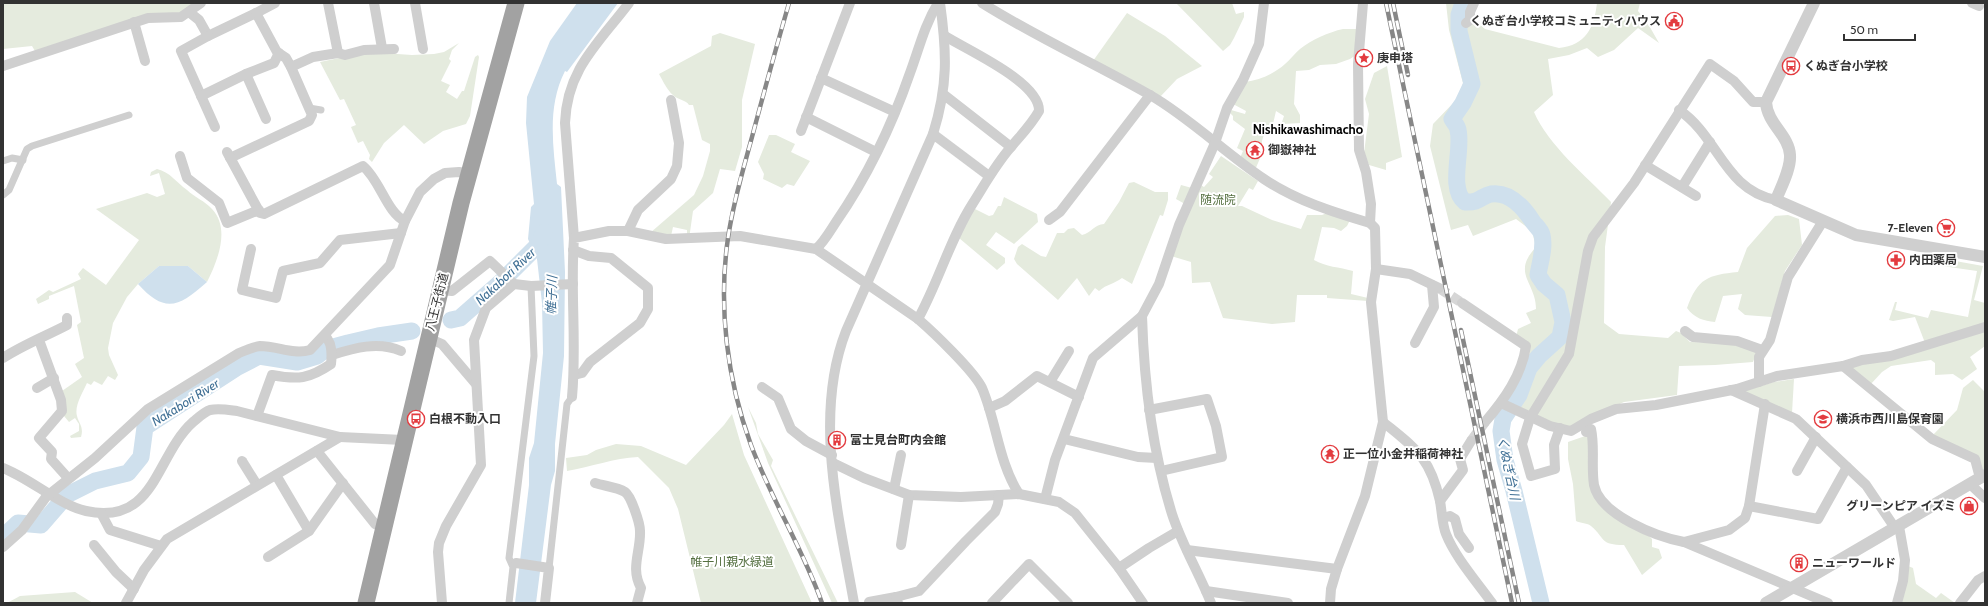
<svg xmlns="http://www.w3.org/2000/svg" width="1988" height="606" font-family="Cabin,'Noto Sans JP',sans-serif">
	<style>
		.green { fill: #e5ebde }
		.water { fill: #cfe0ed }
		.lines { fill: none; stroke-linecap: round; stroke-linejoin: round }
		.river { stroke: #cfe0ed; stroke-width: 17 }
		.minor-tunnel { stroke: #d6d6d6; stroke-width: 10; stroke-dasharray: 10 5; stroke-linecap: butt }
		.pedestrian { stroke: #cfcfcf; stroke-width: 7 }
		.minor { stroke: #cfcfcf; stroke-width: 10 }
		.tertiary { stroke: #cfcfcf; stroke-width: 12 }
		.trunk { stroke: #a2a2a2; stroke-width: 17 }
		.rail-casing { stroke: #878787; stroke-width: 4.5 }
		.rail { stroke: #fff; stroke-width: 3; stroke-dasharray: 9; stroke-linecap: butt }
		.labels { text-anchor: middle; stroke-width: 4; stroke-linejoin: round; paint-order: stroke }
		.poi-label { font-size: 12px; font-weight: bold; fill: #323232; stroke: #fff; text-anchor: start }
		.park-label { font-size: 12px; fill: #536e3f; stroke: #fff }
		.street-label { font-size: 12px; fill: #323232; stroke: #fff }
		.neighbourhood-label { font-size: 13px; font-weight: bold; fill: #000; stroke: #fff }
		.water-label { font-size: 13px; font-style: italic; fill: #407095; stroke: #fff }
	</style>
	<rect width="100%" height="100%" fill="#fff"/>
	<!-- green -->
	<g class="green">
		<path d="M3 3H194L180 13 35 51 32 46 3 49Z"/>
		<path d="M1176 3H1232L1236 14 1244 12V17L1234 38 1230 45 1223 51Z"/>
		<path d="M1446 3H1472L1468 14 1485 29 1559 48C1586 45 1594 28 1597 3H1640L1638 11 1647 22 1659 43 1638 28 1614 50 1598 57 1587 48 1569 55 1548 59 1553 95 1534 112C1548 145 1586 176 1611 202L1605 247 1604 323 1619 334 1668 338 1676 331 1681 333 1690 342 1727 343 1757 351 1753 362 1715 365 1679 366 1677 395 1624 402 1570 427 1555 424 1510 402 1527 370 1530 347 1516 337 1518 329 1531 323 1526 313 1536 309C1536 282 1511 274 1536 247L1532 231 1516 219 1473 236 1468 225 1451 230 1430 146 1433 124 1459 97 1463 83 1449 30Z"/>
		<path d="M1127 13 1165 36 1202 66 1177 79 1160 97 1093 61Z"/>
		<path d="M1343 29H1357L1356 55 1350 59 1336 64 1320 65 1309 70 1296 71 1294 104 1300 115V123L1283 124 1282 122 1284 116 1276 111 1273 124 1266 127 1262 141 1261 156 1255 170 1240 158 1243 151 1237 148 1245 129 1233 120V116L1230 113 1231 110 1245 114 1246 111 1233 104 1245 82C1259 80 1274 74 1285 64 1290 60 1295 53 1300 49 1311 40 1329 32 1343 29Z"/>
		<path d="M720 33 755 44 742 100V147L735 171 720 169 713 193 693 211 689 239 687 237V230L673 227 671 236 650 233 694 195 703 176 710 151V144L702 140 693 105H689C686 100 678 100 673 95 667 90 663 81 659 74L711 46 712 36Z"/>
		<path d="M459 43 452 50 449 59 451 61 441 81 450 85 446 92 457 99 462 91H464L475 57 478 55 479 57 470 116 466 124 443 131 424 144 404 125 384 143 372 162 369 159 370 155 363 141 358 143 351 127 356 125 344 99 340 100 320 62 368 52 412 55 434 54 444 52Z"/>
		<path d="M1387 66 1402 157 1386 163V170L1369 165 1364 153 1369 114 1365 99 1374 73Z"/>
		<path d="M769 135H776L795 144 791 152 810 161 794 186 787 184 782 188 763 179 764 174 758 162Z"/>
		<path d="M1221 156 1258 181 1253 190 1249 188 1238 206H1242L1272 220 1301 229 1307 215H1322L1327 213 1350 220 1347 226 1341 231 1334 228 1322 227 1314 260C1326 267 1339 267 1353 271L1351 294 1368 298V301L1327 298V295H1297L1295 322 1272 324 1223 318 1210 282 1192 283 1191 262 1171 256 1199 184 1204 187 1213 177 1209 174Z"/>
		<path d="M157 169C170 172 176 182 187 190 194 197 205 201 212 209 231 229 217 262 207 282L188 266H159L138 284 127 297 113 323 108 348 109 355 118 375 115 380 108 376 102 385 94 381 91 385 87 383C83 392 74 406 77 416 79 424 84 427 81 437L71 438 70 436 79 431V424L75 418 69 422 64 416 62 391 82 377 75 364 84 358 77 325 81 322 74 286 49 296V299L38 304 36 299 49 290 53 292 81 279 78 274 83 268 106 285 139 240 96 209 147 193 157 197 165 194 159 173 150 176 151 172Z"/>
		<path d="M1134 182 1155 192H1168V200L1163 216 1160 215 1132 284 1122 278C1114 284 1107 284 1099 291L1095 288 1089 296 1077 278 1058 300 1017 264 1014 259 1018 247 1022 244 1041 256 1046 257 1057 233H1064L1068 229 1074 228 1082 235C1091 233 1095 224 1104 224L1119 202 1129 183Z"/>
		<path d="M1181 185 1192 188 1185 204 1176 199Z"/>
		<path d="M1004 197 1037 214 1038 222 1014 244 996 232 986 245 1005 258V263L997 270 959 238 973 208 989 216 993 215 998 206H1001Z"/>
		<path d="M1788 215 1799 219 1802 245 1785 271 1772 317 1745 315 1738 309 1742 294 1723 296 1715 322C1704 321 1694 318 1687 308 1698 278 1708 275 1738 272L1747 248 1775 216Z"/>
		<path d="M1922 255 1983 266 1974 300 1985 303V346L1970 357 1977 369 1962 380 1953 374 1935 375V363L1931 360 1891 366 1882 372 1870 385 1848 366 1927 348 1915 317 1893 321 1889 320 1895 302H1897L1895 310 1928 318 1931 310 1968 317 1977 271 1921 263Z"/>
		<path d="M1794 379 1792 413 1741 392 1774 382Z"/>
		<path d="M1973 380 1985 392V468L1983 470 1933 435 1957 410 1963 388Z"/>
		<path d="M748 407 756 423 758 434 773 460 771 466 838 603H832L768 463Z"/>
		<path d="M732 414 744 455 812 603H701L678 509 669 488 638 457C614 458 591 467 567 471L566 458 587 455 596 450 616 444 641 446 686 465 724 425Z"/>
		<path d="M1588 435 1592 491 1647 534 1652 539V547L1659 549 1662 558 1642 575 1624 545C1600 545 1606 539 1591 526 1588 523 1580 523 1576 521L1573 484 1568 459V442Z"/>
		<path d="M1908 566 1913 568 1916 584 1936 598 1941 593 1955 603H1900Z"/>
		<path d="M75 592 93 603H7L20 596Z"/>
	</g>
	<!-- water -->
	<g class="water">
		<path d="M577 3H618L567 72 565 71C547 106 553 146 557 184L561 187 565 272 564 356 555 444V471L551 485 536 603H515L529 485V458L534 443 543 353 542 303 537 259 528 239 531 207 534 204 526 123 527 97 550 41Z"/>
		<path d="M159 266H188L207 282C179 307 165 314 138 284Z"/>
	</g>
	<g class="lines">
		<!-- river -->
		<g class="river">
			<path d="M1463 3 1459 15V31L1472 84 1463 103 1452 119C1454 123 1458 126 1458 130 1463 149 1448 189 1465 202 1480 203 1481 196 1491 194 1510 191 1524 208 1533 222 1536 226 1541 230 1542 235 1545 248 1540 262 1538 275L1544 284 1557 295 1563 322 1560 337 1539 356 1529 368 1519 395 1503 419 1501 431 1505 460 1514 491 1541 603"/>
			<path d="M451 320 460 318 501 282 539 244 544 232"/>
			<path d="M3 537 18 523 41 525 67 495 95 481 128 473 141 457 145 427 236 368 259 356 297 362 317 356 326 349 348 343 378 336 412 331"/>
		</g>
		<!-- minor-tunnel -->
		<g class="minor-tunnel">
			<path d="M1439 288 1462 303"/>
			<path d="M1471 441 1485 422"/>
		</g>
		<!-- pedestrian -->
		<g class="pedestrian">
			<path d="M309 108 321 110"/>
			<path d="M3 161 12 158 23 160"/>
			<path d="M3 195 9 190 27 149 32 146 129 115"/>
			<path d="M549 568 567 404 572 397"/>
			<path d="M509 603 513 567 509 558 534 356 531 286"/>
		</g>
		<!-- minor -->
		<g class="minor">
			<path d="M328 3 338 53"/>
			<path d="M374 3 382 48"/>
			<path d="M415 3 423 49"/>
			<path d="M982 3C1036 37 1094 63 1150 95 1190 118 1225 153 1264 179 1297 201 1333 212 1370 223L1375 228 1376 269 1371 302 1383 422 1365 496 1337 569 1331 589 1330 603"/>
			<path d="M1363 3 1358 64 1359 150 1366 172 1371 204 1370 223"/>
			<path d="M1972 3 1979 6"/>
			<path d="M189 12 199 20 208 36 256 13 277 52 286 58 291 67 312 115 309 121 230 158"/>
			<path d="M256 13 275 3"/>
			<path d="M134 22 145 61"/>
			<path d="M1466 23 1470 20V12L1474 3"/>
			<path d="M208 36 181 51 215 127"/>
			<path d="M3 66 148 18 181 17 201 3"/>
			<path d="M291 67 313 57 338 53 345 55 364 50 394 49"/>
			<path d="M246 74 266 119"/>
			<path d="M821 78 895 112"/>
			<path d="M943 94 1011 147"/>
			<path d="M201 96 246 74 274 63 279 53"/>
			<path d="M1679 110C1719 137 1724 190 1776 200"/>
			<path d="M806 117 876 152"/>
			<path d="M801 131 850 3"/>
			<path d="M933 134 989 176"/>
			<path d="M227 152 260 213 264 214 363 166C380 180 387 213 405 221"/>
			<path d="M180 156 187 178 219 203 227 223 259 210"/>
			<path d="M1645 165 1696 196"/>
			<path d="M1682 187 1710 142"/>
			<path d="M1049 220 1060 212 1150 95"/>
			<path d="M628 231 638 210 671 179 677 166 679 143 671 100"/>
			<path d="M574 238 565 123C567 69 598 44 629 3"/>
			<path d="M251 249 242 290 276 298 283 271 320 263 340 240 401 233"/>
			<path d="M816 249C824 242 830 231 836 222 867 177 892 125 910 73 919 49 924 26 938 3"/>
			<path d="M573 250 589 256 611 258 648 288V309L640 323 590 362 582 373 574 375"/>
			<path d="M1376 269 1410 274 1439 288"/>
			<path d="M440 290 452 291 490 261 514 284"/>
			<path d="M1462 303 1526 346C1522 375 1504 400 1485 422"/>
			<path d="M1142 316C1144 382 1152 450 1172 514 1182 545 1199 573 1211 603"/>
			<path d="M918 319C939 281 950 239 973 203 985 184 996 164 1011 147 1021 135 1031 125 1039 111 1040 82 967 50 945 36"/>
			<path d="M1685 331 1693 337 1737 341 1762 350"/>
			<path d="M428 338 442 344 476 384"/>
			<path d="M39 340 61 400 62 411 39 438 52 452 51 459 68 478"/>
			<path d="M1415 343 1434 307 1432 285"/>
			<path d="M332 355C354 348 378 341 401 351"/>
			<path d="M3 358C23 345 46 336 67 325V318"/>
			<path d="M1843 366 1862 360 1891 356 1985 327"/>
			<path d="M1050 382 1069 351"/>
			<path d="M1759 382V357L1770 340 1788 277 1823 221"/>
			<path d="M762 387 778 398 791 429 806 441 832 455"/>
			<path d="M37 388 54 378"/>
			<path d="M1731 390 1796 419 1866 485 1895 528"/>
			<path d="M572 397C577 344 570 291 574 238L609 231H628L666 239 740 236 816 249 918 319C933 332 974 371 982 388 997 423 998 461 1019 494"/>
			<path d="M1501 403 1550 426 1571 431 1591 419 1616 409 1656 405 1737 389 1777 376 1843 366 1932 439 1975 459 1980 478"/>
			<path d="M989 408 1005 401 1037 376 1079 397"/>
			<path d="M1149 410 1207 399 1216 426 1222 457 1161 471"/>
			<path d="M257 416 272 375C298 380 309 379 331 364 332 355 332 342 325 336"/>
			<path d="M1383 422C1416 449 1430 457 1440 501 1442 512 1442 524 1446 534 1455 557 1477 582 1492 603"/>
			<path d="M1560 428 1554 445 1555 469 1531 476 1522 444 1530 418 1569 354 1588 251 1593 237 1634 183 1710 64 1734 81 1753 102H1766"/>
			<path d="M1586 432 1591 429C1595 447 1591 466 1594 485 1600 515 1657 537 1684 542L1828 603"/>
			<path d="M1064 439 1138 457 1157 458"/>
			<path d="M317 451 375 524 383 527"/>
			<path d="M242 461 257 485"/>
			<path d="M833 463 864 478 909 495 961 497 1019 494 1059 502 1075 513 1119 568 1143 603"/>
			<path d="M3 468C31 479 59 505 86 511 156 526 155 456 193 422 198 418 204 412 210 410 219 408 229 410 237 411L340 437 403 440"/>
			<path d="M1797 471 1816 437"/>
			<path d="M276 475 309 531"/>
			<path d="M595 483C604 486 617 487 625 492 631 496 640 523 640 531 641 551 630 568 641 588L637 603"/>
			<path d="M1970 484 1985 498"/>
			<path d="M894 489 901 455"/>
			<path d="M1045 499 1055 460 1093 358 1142 316 1159 284 1179 225 1215 143 1227 108 1243 80 1259 44 1264 3"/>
			<path d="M1440 501 1463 470 1460 459 1471 441"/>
			<path d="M1749 506 1818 519 1847 467"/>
			<path d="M101 513 110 530 161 546"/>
			<path d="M1443 518 1450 516 1455 519 1459 534 1469 548"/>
			<path d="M1684 542 1729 530 1745 518 1749 506 1765 404"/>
			<path d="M94 545 116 572 134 589"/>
			<path d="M901 545 909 495"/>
			<path d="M3 547 22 530 46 497 95 458 148 409 239 353C246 350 253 347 260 346 278 346 293 355 310 350L390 265 405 221 420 192 434 179 445 173 459 172 469 174"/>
			<path d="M1187 550 1337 569"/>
			<path d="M268 557 309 531 343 483"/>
			<path d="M516 563 549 568 545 603"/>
			<path d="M1119 568 1149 548 1178 531"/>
			<path d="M1206 591 1288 603"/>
			<path d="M869 602 896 597"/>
			<path d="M126 603 144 570 167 539 340 437"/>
			<path d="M442 603 438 552 439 543 446 526 481 465 474 340 486 308 514 284 531 286 573 284"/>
			<path d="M854 603C839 517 813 416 846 331L933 134C948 86 947 53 940 3"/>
			<path d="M898 603 896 597 919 591 966 541 995 512 998 504 999 495"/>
			<path d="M992 603 1029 564 1068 603"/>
			<path d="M1897 603 1903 581 1905 560 1899 526"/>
			<path d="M1960 603 1978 580 1985 576"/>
		</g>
		<!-- tertiary -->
		<g class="tertiary">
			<path d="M1814 3 1766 102C1767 124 1789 135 1790 155 1791 169 1781 187 1776 200L1856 235 1985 257"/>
			<path d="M1766 603 1985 475"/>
		</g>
		<!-- trunk -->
		<path class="trunk" d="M366 603 461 203 516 3"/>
		<defs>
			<g id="rail">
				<path d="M789 3C776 48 764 92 752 137 743 170 733 203 728 238 718 306 727 380 751 445 771 499 803 549 822 603"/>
				<path d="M1386 3 1512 603"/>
				<path d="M1393 3 1408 75"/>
				<path d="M1461 330 1519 603"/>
			</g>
		</defs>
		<!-- rail casing -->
		<use href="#rail" class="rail-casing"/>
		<!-- rail -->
		<use href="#rail" class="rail"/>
	</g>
	<!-- icons -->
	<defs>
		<symbol id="civic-ring" viewBox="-11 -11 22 22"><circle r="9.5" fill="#fff" stroke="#e33b3f" stroke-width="1.5"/><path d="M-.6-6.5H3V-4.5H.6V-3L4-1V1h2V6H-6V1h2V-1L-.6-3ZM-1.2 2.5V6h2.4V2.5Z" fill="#e33b3f"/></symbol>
		<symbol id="sight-ring" viewBox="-11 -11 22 22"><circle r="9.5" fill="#fff" stroke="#e33b3f" stroke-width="1.5"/><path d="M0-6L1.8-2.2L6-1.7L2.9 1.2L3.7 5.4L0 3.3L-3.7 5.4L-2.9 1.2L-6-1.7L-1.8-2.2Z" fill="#e33b3f"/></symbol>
		<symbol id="bus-ring" viewBox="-11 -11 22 22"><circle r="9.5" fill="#fff" stroke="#e33b3f" stroke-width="1.5"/><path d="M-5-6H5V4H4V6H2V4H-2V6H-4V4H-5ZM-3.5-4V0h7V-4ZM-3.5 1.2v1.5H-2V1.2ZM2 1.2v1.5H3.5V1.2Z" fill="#e33b3f"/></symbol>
		<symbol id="temple-ring" viewBox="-11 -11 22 22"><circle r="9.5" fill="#fff" stroke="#e33b3f" stroke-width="1.5"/><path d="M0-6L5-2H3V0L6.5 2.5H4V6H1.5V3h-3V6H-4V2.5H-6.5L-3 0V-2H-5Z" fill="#e33b3f"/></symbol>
		<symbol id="supermarket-ring" viewBox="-11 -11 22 22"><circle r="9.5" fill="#fff" stroke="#e33b3f" stroke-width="1.5"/><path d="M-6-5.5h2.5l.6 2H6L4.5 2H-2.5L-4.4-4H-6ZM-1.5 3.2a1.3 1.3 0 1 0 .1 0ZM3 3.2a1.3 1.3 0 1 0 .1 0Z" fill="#e33b3f"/></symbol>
		<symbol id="pharmacy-ring" viewBox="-11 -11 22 22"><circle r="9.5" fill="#fff" stroke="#e33b3f" stroke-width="1.5"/><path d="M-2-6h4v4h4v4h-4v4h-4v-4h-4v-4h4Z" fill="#e33b3f"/></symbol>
		<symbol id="school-ring" viewBox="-11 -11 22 22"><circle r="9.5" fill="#fff" stroke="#e33b3f" stroke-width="1.5"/><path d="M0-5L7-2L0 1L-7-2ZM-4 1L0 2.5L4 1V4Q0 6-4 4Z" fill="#e33b3f"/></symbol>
		<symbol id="building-ring" viewBox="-11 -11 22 22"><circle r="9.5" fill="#fff" stroke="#e33b3f" stroke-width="1.5"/><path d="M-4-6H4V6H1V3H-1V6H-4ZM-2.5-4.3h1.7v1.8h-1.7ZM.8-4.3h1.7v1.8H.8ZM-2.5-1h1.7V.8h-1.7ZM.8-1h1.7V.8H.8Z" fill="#e33b3f"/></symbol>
		<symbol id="shop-ring" viewBox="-11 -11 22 22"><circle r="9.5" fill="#fff" stroke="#e33b3f" stroke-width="1.5"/><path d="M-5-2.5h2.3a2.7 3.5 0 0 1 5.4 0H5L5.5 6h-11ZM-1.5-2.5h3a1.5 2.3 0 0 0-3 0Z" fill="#e33b3f"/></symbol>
	</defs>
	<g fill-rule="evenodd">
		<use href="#civic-ring" x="1664" y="11" width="20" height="20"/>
		<use href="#sight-ring" x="1354" y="48" width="20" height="20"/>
		<use href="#bus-ring" x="1781" y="56" width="20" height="20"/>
		<use href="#temple-ring" x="1245" y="140" width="20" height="20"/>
		<use href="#supermarket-ring" x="1936" y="218" width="20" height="20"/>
		<use href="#pharmacy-ring" x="1886" y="250" width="20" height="20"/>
		<use href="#bus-ring" x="406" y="409" width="20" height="20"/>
		<use href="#school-ring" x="1813" y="409" width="20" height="20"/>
		<use href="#building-ring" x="827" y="430" width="20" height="20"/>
		<use href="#temple-ring" x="1320" y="444" width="20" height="20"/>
		<use href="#shop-ring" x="1959" y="496" width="20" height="20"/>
		<use href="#building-ring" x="1789" y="553" width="20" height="20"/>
	</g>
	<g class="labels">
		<!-- poi labels -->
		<g class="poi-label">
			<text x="1661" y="25" text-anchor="end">くぬぎ台小学校コミュニティハウス</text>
			<text x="1377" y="62">庚申塔</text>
			<text x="1804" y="70">くぬぎ台小学校</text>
			<text x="1268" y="154">御嶽神社</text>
			<text x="1933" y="232" text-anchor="end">7-Eleven</text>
			<text x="1909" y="264">内田薬局</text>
			<text x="429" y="423">白根不動入口</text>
			<text x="1836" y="423">横浜市西川島保育園</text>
			<text x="850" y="444">富士見台町内会館</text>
			<text x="1343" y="458">正一位小金井稲荷神社</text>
			<text x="1956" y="510" text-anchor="end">グリーンピア イズミ</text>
			<text x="1812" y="567">ニューワールド</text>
		</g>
		<!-- park labels -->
		<g class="park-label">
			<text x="1218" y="204">随流院</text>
			<text x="732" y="566">帷子川親水緑道</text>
		</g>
		<!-- street labels -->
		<g class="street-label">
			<text transform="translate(437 302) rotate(-76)" y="4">八王子街道</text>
		</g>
		<!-- neighbourhood labels -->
		<g class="neighbourhood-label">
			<text x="1308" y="134">Nishikawashimacho</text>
		</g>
		<!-- water labels -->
		<g class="water-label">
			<text transform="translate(505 276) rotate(-43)" y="5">Nakabori River</text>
			<text transform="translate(551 295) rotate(-88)" y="5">帷子川</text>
			<text transform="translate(185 402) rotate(-32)" y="5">Nakabori River</text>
			<text transform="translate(1509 468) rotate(78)" y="5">くぬぎ台川</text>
		</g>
	</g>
	<!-- border -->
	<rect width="1988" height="606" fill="none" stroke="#323232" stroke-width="8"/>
	<!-- scale -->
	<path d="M1844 34v6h71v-6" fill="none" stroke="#323232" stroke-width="2"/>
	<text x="1850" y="34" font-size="12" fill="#323232" stroke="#ffffff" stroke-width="3" paint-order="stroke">50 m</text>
</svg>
